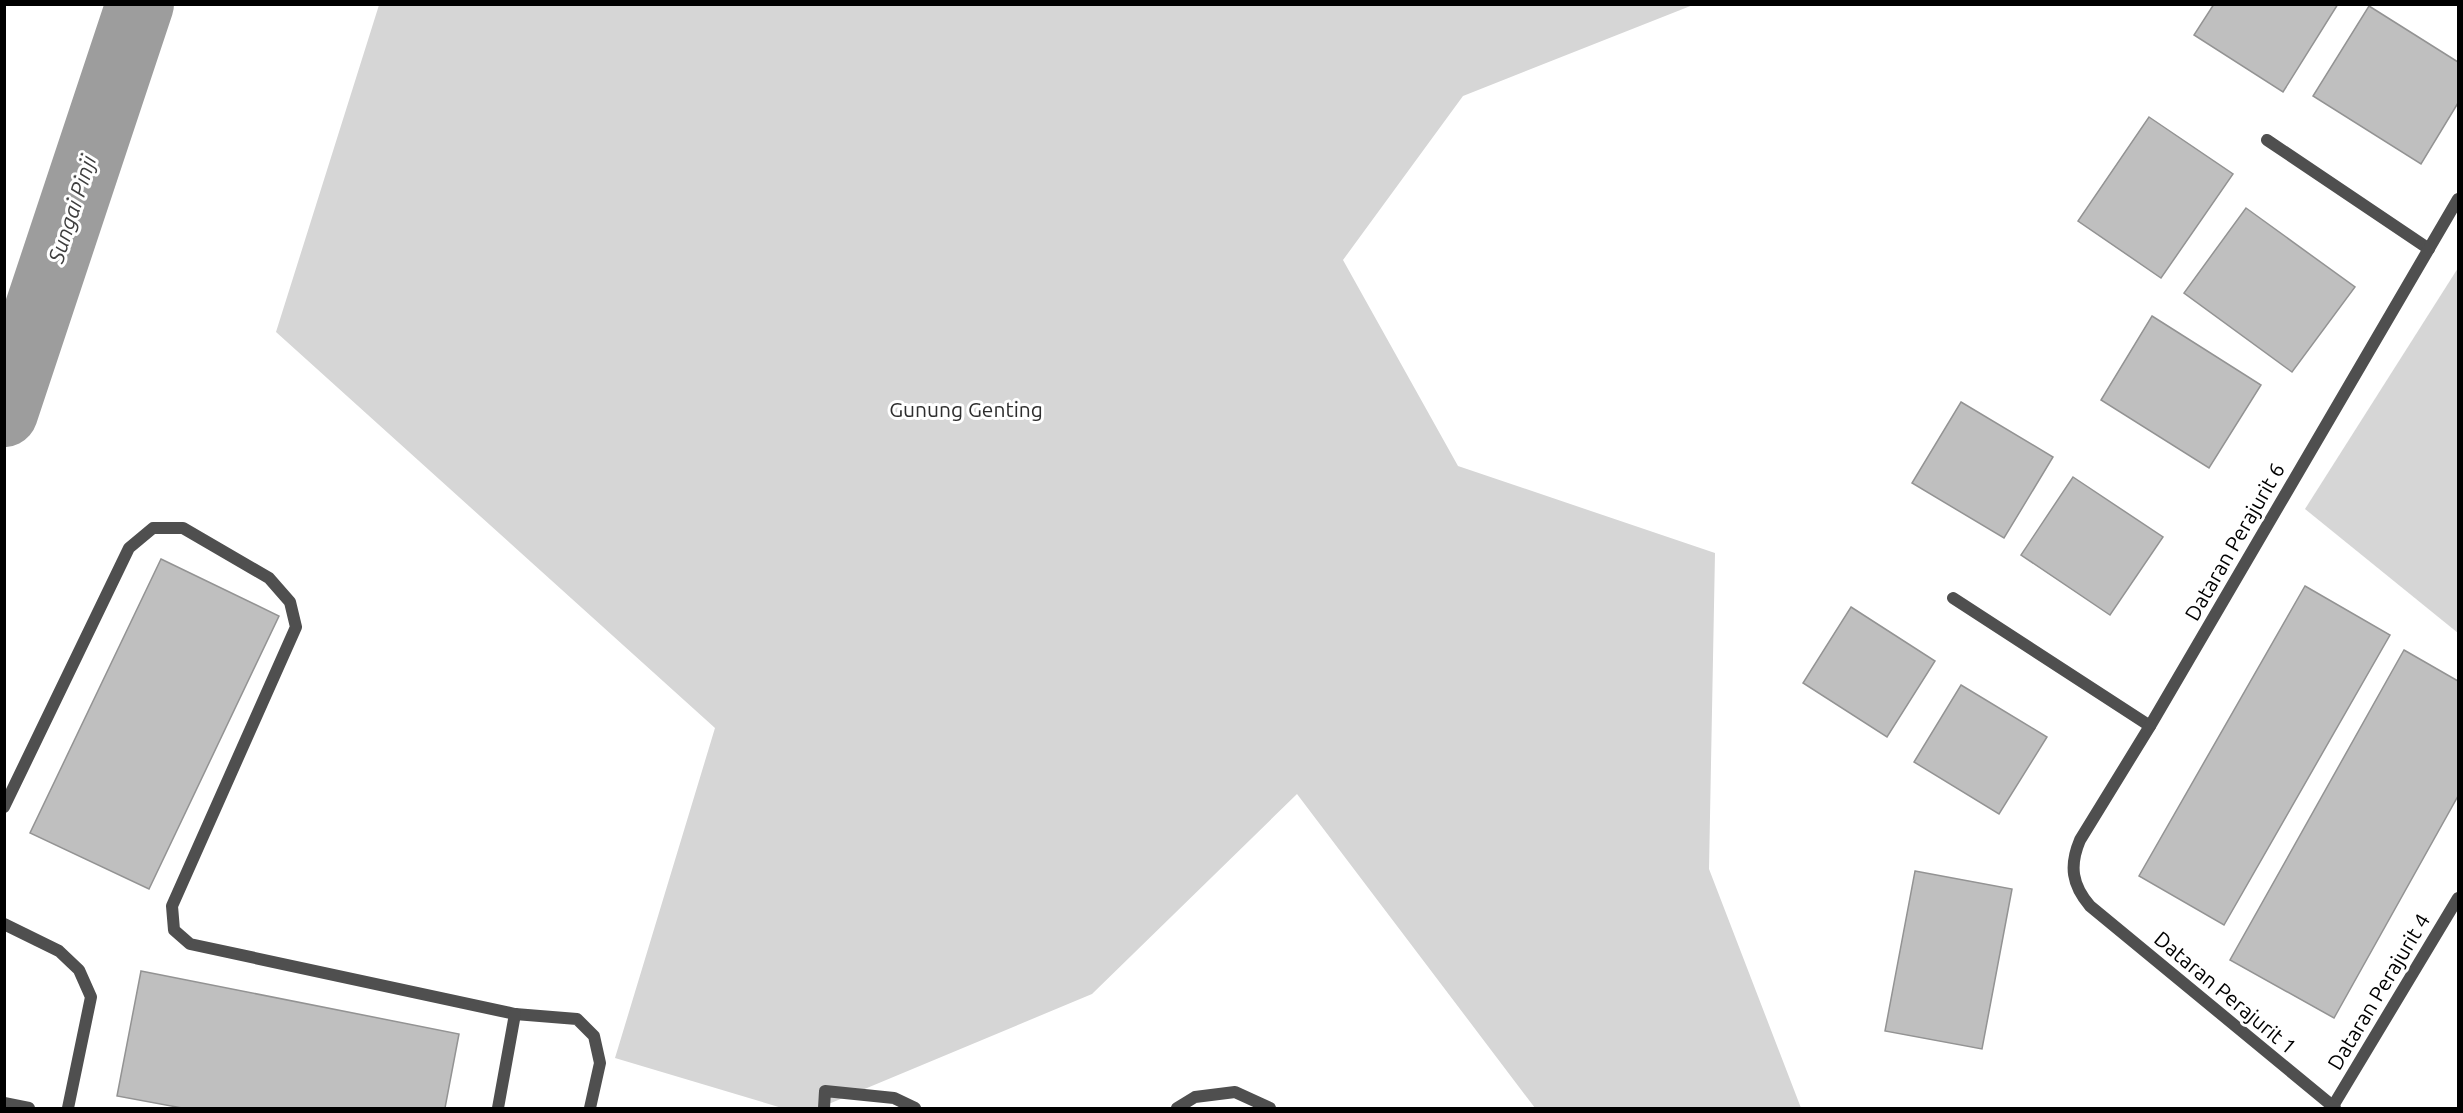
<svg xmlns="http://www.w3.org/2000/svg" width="2463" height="1113" font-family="Ubuntu,sans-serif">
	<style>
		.green { fill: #d6d6d6 }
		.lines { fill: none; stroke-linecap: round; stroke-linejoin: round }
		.river { stroke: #9d9d9d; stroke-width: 68 }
		.building { fill: #bfbfbf; stroke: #939393; stroke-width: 1.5 }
		.service { stroke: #4f4f4f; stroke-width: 12 }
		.minor { stroke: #4f4f4f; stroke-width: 12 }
		.labels { text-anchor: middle; stroke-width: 6; stroke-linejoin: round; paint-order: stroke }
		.park-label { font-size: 21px; fill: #2d2d2d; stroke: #fff }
		.street-label { font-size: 21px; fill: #000; stroke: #fff }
		.water-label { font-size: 22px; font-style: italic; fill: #3e3e3e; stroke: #fff }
	</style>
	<rect width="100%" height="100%" fill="#fff"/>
	<!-- green -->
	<g class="green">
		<path d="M379 5H1693L1463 96 1343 260 1458 466 1715 553 1709 869 1801 1108H1535L1297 794 1092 994 819 1108H782L615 1058 715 728 276 332Z"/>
		<path d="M2458 268V633L2305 509Z"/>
	</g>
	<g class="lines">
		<!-- river -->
		<path class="river" d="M4 413 140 4"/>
	</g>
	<!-- building -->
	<g class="building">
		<path d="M2214 4H2338L2283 92 2194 35Z"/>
		<path d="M2369 6 2458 62V103L2421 164 2313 96Z"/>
		<path d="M2149 117 2233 174 2161 278 2078 221Z"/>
		<path d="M2246 208 2355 287 2292 372 2184 293Z"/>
		<path d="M2152 316 2261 385 2209 468 2101 400Z"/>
		<path d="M1961 402 2053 457 2004 538 1912 483Z"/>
		<path d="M2073 477 2163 537 2110 615 2021 555Z"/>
		<path d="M161 559 279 616 149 889 30 833Z"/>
		<path d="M2305 586 2390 635 2224 925 2139 876Z"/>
		<path d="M1851 607 1935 661 1887 737 1803 683Z"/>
		<path d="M2404 650 2458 681V796L2334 1018 2230 960Z"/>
		<path d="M1961 685 2047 737 1999 814 1914 762Z"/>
		<path d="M1915 871 2012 889 1982 1049 1885 1031Z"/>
		<path d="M141 971 459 1034 445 1108H182L117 1096Z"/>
	</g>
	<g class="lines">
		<!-- service -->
		<g class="service">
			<path d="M4 807 129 548 153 528H183L269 578 290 602 296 627 172 906 174 930 190 944 515 1014 577 1019 594 1036 600 1063 590 1108"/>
			<path d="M4 924 59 951 79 970 91 997 68 1108"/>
			<path d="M4 1103 29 1108"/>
			<path d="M498 1108 515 1014"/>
			<path d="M824 1108 825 1091 894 1098 915 1108"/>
			<path d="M1177 1108 1195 1097 1235 1092 1270 1108"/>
		</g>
		<!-- minor -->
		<g class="minor">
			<path d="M2267 140 2429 249"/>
			<path d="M1953 598 2150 726"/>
			<path d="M2333 1106 2458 898"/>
			<path d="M2335 1108 2090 906C2072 885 2069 866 2080 840L2150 726 2458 199"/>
		</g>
	</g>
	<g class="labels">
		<!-- park labels -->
		<g class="park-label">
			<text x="966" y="417">Gunung Genting</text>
		</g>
		<!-- street labels -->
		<g class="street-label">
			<text transform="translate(2235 542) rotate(-60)" y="7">Dataran Perajurit 6</text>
			<text transform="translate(2379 992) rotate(-59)" y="7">Dataran Perajurit 4</text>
			<text transform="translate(2225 993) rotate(40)" y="7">Dataran Perajurit 1</text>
		</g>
		<!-- water labels -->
		<g class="water-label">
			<text transform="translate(72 209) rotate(-72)" y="8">Sungai Pinji</text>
		</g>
	</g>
	<!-- border -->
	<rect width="2463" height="1113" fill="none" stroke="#000000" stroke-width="12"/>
</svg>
